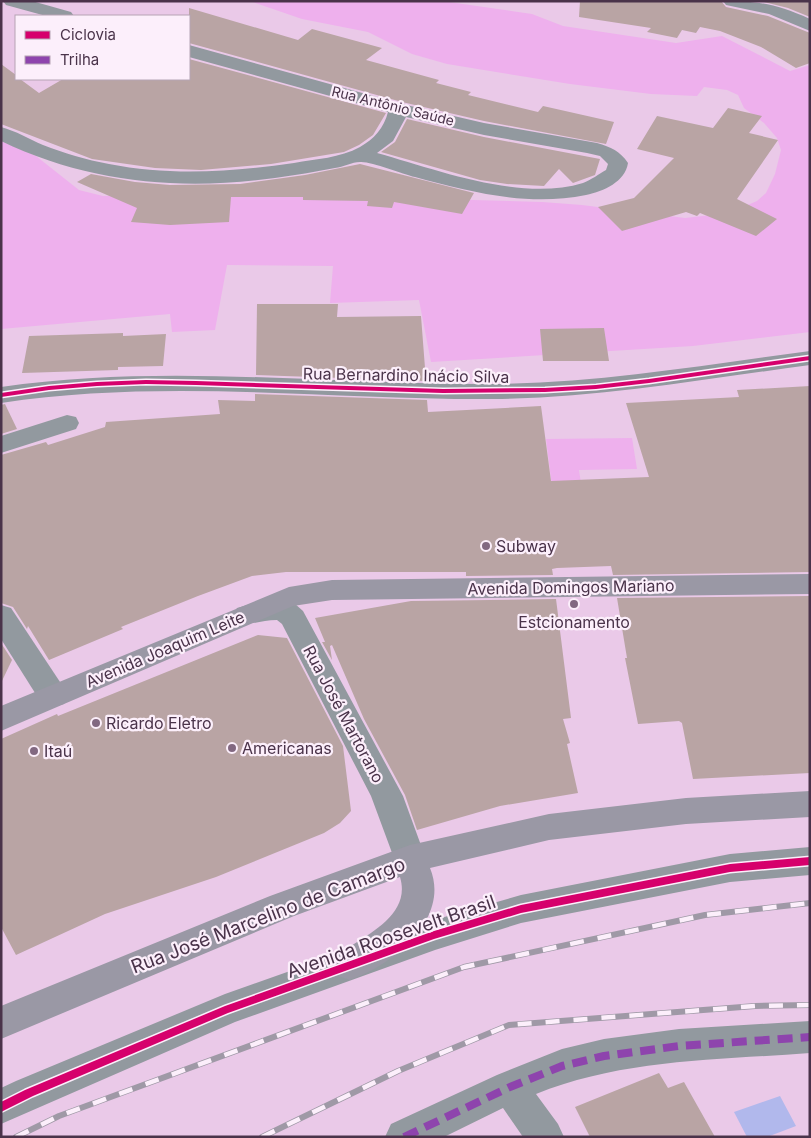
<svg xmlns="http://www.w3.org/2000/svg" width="811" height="1138" font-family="Inter,sans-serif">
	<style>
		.green { fill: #eeb0ed }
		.water { fill: #b1b8ec }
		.building { fill: #b9a4a4 }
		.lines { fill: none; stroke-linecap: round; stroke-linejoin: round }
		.minor { fill: #92999f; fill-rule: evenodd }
		.major { fill: #9a98a5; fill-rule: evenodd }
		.rail-casing { stroke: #9f99a6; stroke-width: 6 }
		.rail { stroke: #fceffb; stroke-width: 4.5; stroke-dasharray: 14; stroke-linecap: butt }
		.quiet { stroke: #8e44ad; stroke-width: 8; stroke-dasharray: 15 8; stroke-linecap: butt }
		.cycleway-casing { stroke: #fceffb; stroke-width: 3 }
		.cycleway { fill: #d6006c; fill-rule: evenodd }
		.poi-dot { fill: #826881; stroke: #fceffb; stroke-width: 2 }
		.labels { text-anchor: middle; stroke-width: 4.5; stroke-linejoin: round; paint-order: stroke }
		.far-street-label { font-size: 14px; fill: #4a334a; stroke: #fceffb }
		.street-label { font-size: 16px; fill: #4a334a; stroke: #fceffb }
		.poi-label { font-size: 16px; fill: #4a334a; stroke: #fceffb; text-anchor: start }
		.near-street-label { font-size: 19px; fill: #4a334a; stroke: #fceffb }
	</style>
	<rect width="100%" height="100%" fill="#eac9e8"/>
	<!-- green -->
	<g class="green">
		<path d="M250 1H442L532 14 563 26 676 43 722 36 790 71 810 65V332L693 346 431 362 419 300 330 303 333 266 227 265 215 330 172 332 170 314 1 329V141L36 156 79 190 103 196 289 195 542 202 582 205 685 218 729 213 757 201 766 193 775 174 781 150 777 138 764 123 744 108 738 95 727 90 704 87 697 96 651 94 570 84 447 64 412 54 368 32 302 19Z"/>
		<path d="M632 438 637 469 579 470 593 565 562 566 546 439Z"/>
	</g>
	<!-- water -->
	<path class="water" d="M780 1096 796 1126 767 1137H747L734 1112Z"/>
	<!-- building -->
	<g class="building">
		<path d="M580 1H721L726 7 768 16 810 33V63L796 68 761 47 720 31 700 27 696 33 682 30 677 38 647 32 651 28 579 17Z"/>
		<path d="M760 1H810V17L788 8Z"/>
		<path d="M189 8 298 40 312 29 382 48 366 60 439 80 436 83 471 92 468 95 538 112 543 106 614 122 606 144 484 121 402 102 189 43Z"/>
		<path d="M189 59 386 113 373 135 359 145 344 152 271 164 201 170 155 168 92 159 1 124V64L16 75V79H20L39 93 63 79H189Z"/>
		<path d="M728 108 762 116 749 133 778 140 737 199 777 219 756 236 700 213 697 216 686 212 622 231 598 207 634 198 674 158 637 149 657 116 713 128Z"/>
		<path d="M407 119 484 137 600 159 595 175 573 183 559 169 544 186 507 184 480 180 381 152 395 142Z"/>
		<path d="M360 164 474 193 462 214 394 202 392 208 367 206 368 201 303 200V197H231L229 222 170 225 131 222 137 208 77 182 91 174 135 182 170 185 240 184 305 175Z"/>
		<path d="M257 304H338L337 317 421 316 426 381 256 375Z"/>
		<path d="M604 328 609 361H543L540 329Z"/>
		<path d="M123 333V336L166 334 163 366 118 367V370L22 373 29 336Z"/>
		<path d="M810 386V572L613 575 611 566 557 568 552 569 553 575 466 576V572H286L252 576 198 596 121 627 123 629 49 660 28 626 27 629 13 607 1 603V455L46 442 48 445 105 427 106 422 220 414 218 400 255 401V394L427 400 428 412 541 406 551 481 649 477 626 403 739 397 737 390Z"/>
		<path d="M5 404 17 429 1 434V405Z"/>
		<path d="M810 596V773L693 779 682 723 679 721 638 724 625 658H627L617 598Z"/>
		<path d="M556 599 571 718 563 719 570 743 567 744 578 793 500 806 417 830 405 795 364 719 332 645 330 646 332 660 322 642H325L315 618 411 601Z"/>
		<path d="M258 635 287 638 343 746 351 811 340 823 324 833 216 877 105 914 16 955 1 927V739L57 714 58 716Z"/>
		<path d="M1 643 12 660 1 683Z"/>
		<path d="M659 1073 668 1088 684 1082 715 1137H590L575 1107Z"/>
	</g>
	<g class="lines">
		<!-- minor -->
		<g class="minor">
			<path d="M3 1H32L71 12 74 16H46L6 5Z"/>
			<path d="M723 1C760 1 776 4 810 19V31L769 14 726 5Z"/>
			<path d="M189 45 402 104 484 123 597 143C611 147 620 151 628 163 625 182 604 191 586 195 528 207 471 192 415 177 402 174 371 161 360 162 352 162 343 167 335 168 315 172 295 175 275 178 181 191 88 183 1 141V127C16 131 29 139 43 145 64 153 86 160 109 164 170 176 232 172 294 163 316 159 340 158 360 147 374 139 384 128 388 112L189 57ZM406 117 484 135 587 153 600 156 608 164 606 170C599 174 591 180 583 183 521 202 438 170 377 153L393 141Z"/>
			<path d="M810 351V365C704 379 601 398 494 399 329 400 165 378 1 403V387C165 363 329 385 494 384 600 383 704 365 810 351Z"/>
			<path d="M67 415 76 417 79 423 76 429 1 453V436Z"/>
			<path d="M278 599 294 603 303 611 403 796 426 859 422 869 410 873 398 869 371 796 282 624 277 620C262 620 251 626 237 622L233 615 237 608 265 600Z"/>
			<path d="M1 605 11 608 64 688 68 696 64 704 53 707 42 704 1 639Z"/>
			<path d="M810 847V875L730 882 521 923 435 950 235 1022 1 1124V1088L16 1081 225 994 434 920 521 895 730 854Z"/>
			<path d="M810 1021V1053C719 1060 622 1059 536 1094L558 1124 564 1137H523L503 1108 444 1137H385L391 1124 497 1075 562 1049 604 1039 679 1029Z"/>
		</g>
		<!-- major -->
		<g class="major">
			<path d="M810 574V594L332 600 293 606 1 731V706L289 587 332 580Z"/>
			<path d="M810 791V817L686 824 549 840 430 868C451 919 393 965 350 980L338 976 333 965C334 962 336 957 338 954 341 950 349 947 354 944 378 929 410 910 400 877L294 916 1 1039V1006L270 896 410 845 549 814 686 798Z"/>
		</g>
		<defs>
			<g id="rail">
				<path d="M16 1137 59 1116 464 967 705 915 810 903"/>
				<path d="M262 1137 398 1071 509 1025 755 1006 810 1005"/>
			</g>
		</defs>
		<!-- rail casing -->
		<use href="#rail" class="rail-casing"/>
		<!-- rail -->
		<use href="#rail" class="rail"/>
		<!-- quiet -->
		<path class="quiet" d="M404 1137 510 1087 562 1066 604 1056 679 1046 810 1037"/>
		<defs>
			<g id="cycleway">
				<path d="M810 356V360L649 383 596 389 545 392 443 393 196 385 146 384 97 386 49 390 1 397V393L49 386 97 382 146 380 196 381 443 389 545 388 596 385 649 379Z"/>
				<path d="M810 857V865L730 872 521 913 434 939 228 1013 33 1096 1 1112V1102L25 1090 225 1006 434 931 521 905 730 864Z"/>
			</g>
		</defs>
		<!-- cycleway casing -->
		<use href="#cycleway" class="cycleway-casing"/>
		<!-- cycleway -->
		<use href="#cycleway" class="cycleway"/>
	</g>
	<!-- markers -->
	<g class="poi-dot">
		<circle cx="486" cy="546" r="5"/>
		<circle cx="574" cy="604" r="5"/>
		<circle cx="96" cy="723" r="5"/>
		<circle cx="232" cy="748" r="5"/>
		<circle cx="34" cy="751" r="5"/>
	</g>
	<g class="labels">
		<!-- far-street labels -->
		<g class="far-street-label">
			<text transform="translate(393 106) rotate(14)" y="5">Rua Antônio Saúde</text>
		</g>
		<!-- street labels -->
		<g class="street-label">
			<text transform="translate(406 375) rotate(1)" y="6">Rua Bernardino Inácio Silva</text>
			<text transform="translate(571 587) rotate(-1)" y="6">Avenida Domingos Mariano</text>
			<text transform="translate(165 649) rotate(-23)" y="6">Avenida Joaquim Leite</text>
			<text transform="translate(344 714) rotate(62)" y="6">Rua José Martorano</text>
		</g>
		<!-- poi labels -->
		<g class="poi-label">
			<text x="496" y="552">Subway</text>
			<text x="574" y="628" text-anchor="middle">Estcionamento</text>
			<text x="106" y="729">Ricardo Eletro</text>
			<text x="242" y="754">Americanas</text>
			<text x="44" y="757">Itaú</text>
		</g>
		<!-- near-street labels -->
		<g class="near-street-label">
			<text transform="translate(268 915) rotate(-21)" y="7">Rua José Marcelino de Camargo</text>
			<text transform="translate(391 936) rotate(-19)" y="7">Avenida Roosevelt Brasil</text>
		</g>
	</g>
	<!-- border -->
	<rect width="811" height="1138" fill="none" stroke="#4a334a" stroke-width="5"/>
	<!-- legend -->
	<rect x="15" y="15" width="175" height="65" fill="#fceffb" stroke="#b5a4b4"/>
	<rect x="25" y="31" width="25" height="8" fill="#d6006c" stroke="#b5a4b4"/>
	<text x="60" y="40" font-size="15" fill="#4a334a">Ciclovia</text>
	<rect x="25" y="56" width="25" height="8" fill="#8e44ad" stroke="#b5a4b4"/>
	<text x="60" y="65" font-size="15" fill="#4a334a">Trilha</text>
</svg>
